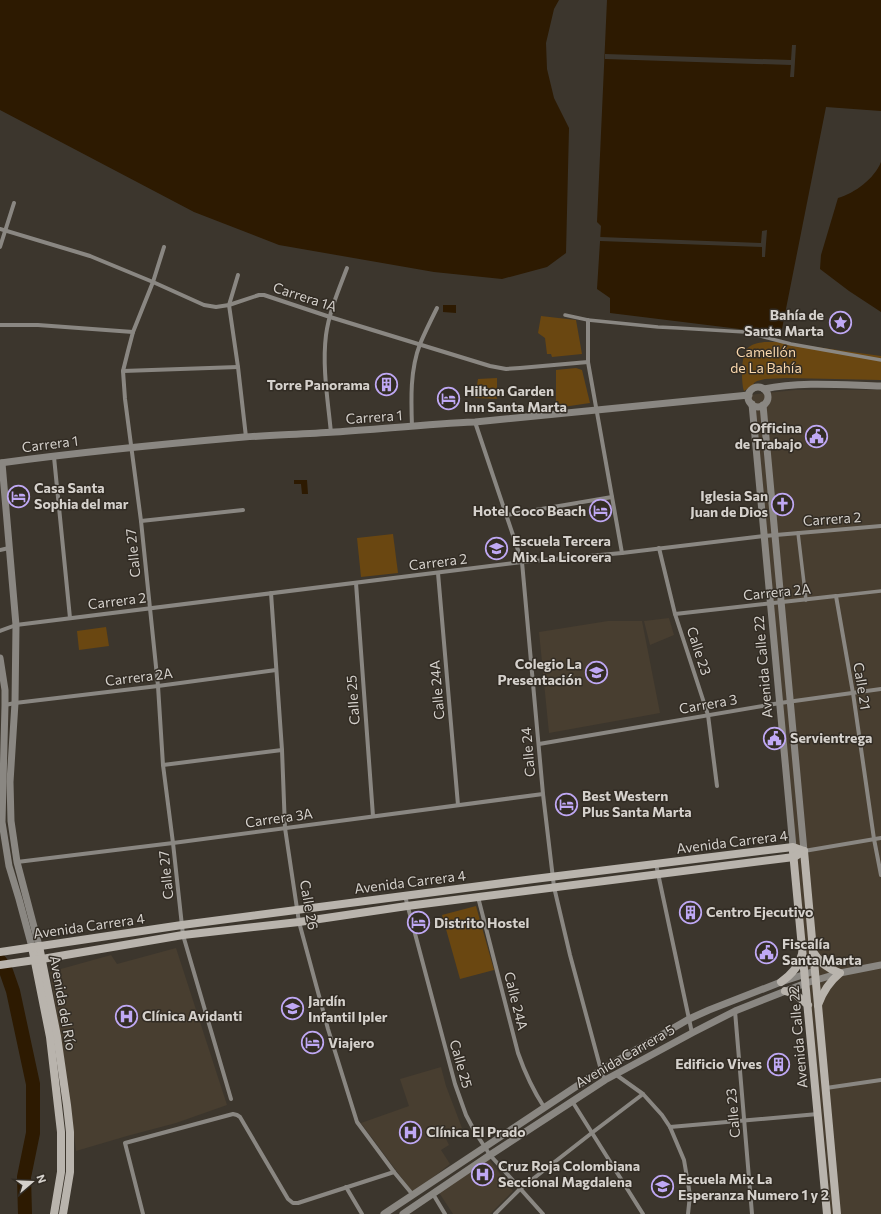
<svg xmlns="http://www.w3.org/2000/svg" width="881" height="1214" font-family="Commissioner,sans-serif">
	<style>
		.built { fill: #483e30 }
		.green { fill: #6a4711 }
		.water { fill: #2d1a01 }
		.pier { fill: #3c362d }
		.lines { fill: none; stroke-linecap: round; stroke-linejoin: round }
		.river { stroke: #2d1a01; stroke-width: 14 }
		.pedestrian { stroke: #8a8782; stroke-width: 3.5 }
		.minor { stroke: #8a8782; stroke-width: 4 }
		.tertiary { stroke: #8a8782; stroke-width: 7 }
		.secondary { stroke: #b9b4ad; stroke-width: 8 }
		.labels { text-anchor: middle; stroke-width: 3; stroke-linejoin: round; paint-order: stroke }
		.street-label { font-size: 14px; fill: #d5d1cc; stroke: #322c24 }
		.poi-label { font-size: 14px; font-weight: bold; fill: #d5d1cc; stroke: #322c24; text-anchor: start }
		.park-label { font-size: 14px; fill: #f9d7ac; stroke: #322c24 }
	</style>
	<rect width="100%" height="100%" fill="#3c362d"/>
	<!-- built -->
	<g class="built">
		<path d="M795 390H881V1214H829L819 1093 749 395Z"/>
		<path d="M669 618 674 635 650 645 644 621Z"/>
		<path d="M608 621H642L660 713 549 733 539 632Z"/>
		<path d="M176 948 227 1105 176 1123 127 1136 76 1151 64 1060 50 972 111 955 117 964Z"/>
		<path d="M441 1067 446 1086 462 1128 445 1137 449 1145 441 1150 450 1164 413 1193 361 1123 409 1106 400 1079Z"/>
		<path d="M488 1158 513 1191 490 1214H453L438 1191Z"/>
	</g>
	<!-- green -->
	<g class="green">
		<path d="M541 316 576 320 582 354 552 357 551 354H547L545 338 538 333Z"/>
		<path d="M764 342H780L881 356V380L787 378 765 379 757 381 754 383 753 385 744 391C741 383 741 355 747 349 751 344 758 343 764 342Z"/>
		<path d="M576 368 582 370 590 403 556 408V370Z"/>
		<path d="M497 378V399L475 398 478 379Z"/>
		<path d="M393 534 398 573 361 577 357 538Z"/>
		<path d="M106 627 109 646 79 650 77 631Z"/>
		<path d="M476 906 494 970 460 979 442 915Z"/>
	</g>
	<!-- water -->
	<g class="water">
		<path d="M0 0H559L554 9 546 43 547 69 554 98 569 128 566 253 547 267 502 279 434 272 279 245 194 212 0 110Z"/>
		<path d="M607 0H881V111L826 107 781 334 610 313V298L597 289 601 226 597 222Z"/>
		<path d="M881 162V312L849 291 820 269 821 255 838 198C855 193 874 179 881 162Z"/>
		<path d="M443 305H456V313L443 312Z"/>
		<path d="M294 480H307L308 494H302L301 484H294Z"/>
	</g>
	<!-- pier -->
	<g class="pier">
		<path d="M792 45H796L794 77H790L791 65 605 59V54L791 60Z"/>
		<path d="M767 230 765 257H762V247L600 241V237L761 243 762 231Z"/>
	</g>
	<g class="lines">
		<!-- river -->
		<path class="river" d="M0 961 6 971 13 991 33 1084V1133L24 1177 25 1214"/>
		<!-- pedestrian -->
		<g class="pedestrian">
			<path d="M565 315 588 320 658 327 678 328 745 332 791 344 881 360"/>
			<path d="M798 533 806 600"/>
			<path d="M836 596 881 591"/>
		</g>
		<!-- minor -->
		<g class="minor">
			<path d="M0 229 90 256 153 282 204 305 216 307 229 305 259 295H264L330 317 490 366 506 369 520 368 588 362"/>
			<path d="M0 247 14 203"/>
			<path d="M164 247 153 282 133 332 128 351 123 371 125 399 141 521 158 686 163 765 173 843 183 935 231 1099"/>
			<path d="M238 275 229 305 238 367 246 437"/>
			<path d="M588 320V362L622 553"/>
			<path d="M0 325H38L133 332"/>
			<path d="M123 371 238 367"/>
			<path d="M475 422 522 562 543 794 554 887 570 955 601 1070 605 1080"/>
			<path d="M412 427C411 399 410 370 420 344 425 332 431 320 437 308"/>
			<path d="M331 433C328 401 322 367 326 335 329 312 339 289 347 268"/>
			<path d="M54 457 70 618"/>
			<path d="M506 515 612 497"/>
			<path d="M141 521 243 510"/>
			<path d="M659 548 675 614 708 715 717 786"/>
			<path d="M0 550 9 548"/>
			<path d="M438 573 458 805"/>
			<path d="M356 583 373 816"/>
			<path d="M271 593 282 750 285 828 299 922 328 1029 357 1122 394 1172 413 1195"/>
			<path d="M675 614 836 596 853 693 874 839 881 875"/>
			<path d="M0 631 16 625 522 562 622 553 764 536 881 526"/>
			<path d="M5 705 15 703 158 686 276 670"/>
			<path d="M539 744 780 703 881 689"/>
			<path d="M163 765 282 750"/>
			<path d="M804 851 881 838"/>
			<path d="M17 862 173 843 543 794"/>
			<path d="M656 864 692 1033"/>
			<path d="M405 896 455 1084 466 1115 475 1132 490 1155 543 1214"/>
			<path d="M478 897 518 1053C525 1073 533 1090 544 1107"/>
			<path d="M735 1011 752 1214"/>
			<path d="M615 1074 643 1094 662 1115 670 1127 684 1160 690 1195 688 1214"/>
			<path d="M826 1088 881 1080"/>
			<path d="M572 1101 643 1214"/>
			<path d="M670 1127 818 1114"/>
			<path d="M346 1187 362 1214"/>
			<path d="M433 1194 445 1214"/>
			<path d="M143 1214 125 1143 233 1114 237 1115 240 1117 288 1199 293 1203H298L394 1172"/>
			<path d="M495 1214 520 1189 593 1132 643 1094"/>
		</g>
		<!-- tertiary -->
		<g class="tertiary">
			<circle cx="758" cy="397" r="10"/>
			<path d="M764 389C800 381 844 385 881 386"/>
			<path d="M752 404 793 847"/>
			<path d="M763 405 804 851"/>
			<path d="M0 463C81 452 163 444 244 437 275 435 305 434 335 432 382 429 428 424 475 422L749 395"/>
			<path d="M2 463 16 625 15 703 10 782 11 821 17 862 39 946"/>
			<path d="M0 658 5 690V705L2 822 9 866 19 899 32 947"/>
			<path d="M384 1214 601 1070 689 1019 709 1010 781 982 815 971"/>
			<path d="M403 1214 490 1155 605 1080 692 1033 735 1011 806 983 840 973 881 965"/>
		</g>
		<!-- secondary -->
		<g class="secondary">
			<path d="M804 851 837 1214"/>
			<path d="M793 852 827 1214"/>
			<path d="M39 946 57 1036 67 1105 70 1132V1172L63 1214"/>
			<path d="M32 947 50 1037 61 1132V1172L54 1214"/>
			<path d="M0 952 182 925 534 879 793 847 804 851"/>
			<path d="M813 952C820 963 828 969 840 973 829 982 823 991 818 1005"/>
			<path d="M0 965 42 959 183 935 299 922 407 906 794 857 804 851"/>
			<path d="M781 982C791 975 799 967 802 954"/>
			<path d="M785 991 795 994 808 1005"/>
		</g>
	</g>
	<!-- icons -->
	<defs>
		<symbol id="sight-ring" viewBox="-11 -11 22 22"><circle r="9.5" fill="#322c24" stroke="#bfa8f4" stroke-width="1.5"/><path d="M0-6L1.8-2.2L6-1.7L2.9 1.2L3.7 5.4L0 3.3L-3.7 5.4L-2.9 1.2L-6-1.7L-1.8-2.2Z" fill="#bfa8f4"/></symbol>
		<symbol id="building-ring" viewBox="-11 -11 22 22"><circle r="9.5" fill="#322c24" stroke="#bfa8f4" stroke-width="1.5"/><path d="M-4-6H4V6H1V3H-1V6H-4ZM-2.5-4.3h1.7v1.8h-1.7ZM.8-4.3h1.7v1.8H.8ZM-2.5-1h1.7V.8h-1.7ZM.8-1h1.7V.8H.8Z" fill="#bfa8f4"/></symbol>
		<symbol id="hotel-ring" viewBox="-11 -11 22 22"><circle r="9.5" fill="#322c24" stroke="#bfa8f4" stroke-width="1.5"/><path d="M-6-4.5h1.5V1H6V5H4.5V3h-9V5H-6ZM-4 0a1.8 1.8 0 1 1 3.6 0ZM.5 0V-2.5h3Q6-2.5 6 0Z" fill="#bfa8f4"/></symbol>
		<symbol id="civic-ring" viewBox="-11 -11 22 22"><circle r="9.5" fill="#322c24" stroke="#bfa8f4" stroke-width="1.5"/><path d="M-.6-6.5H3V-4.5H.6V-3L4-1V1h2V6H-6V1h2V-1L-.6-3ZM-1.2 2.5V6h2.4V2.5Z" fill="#bfa8f4"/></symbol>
		<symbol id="church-ring" viewBox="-11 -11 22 22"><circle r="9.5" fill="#322c24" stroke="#bfa8f4" stroke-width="1.5"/><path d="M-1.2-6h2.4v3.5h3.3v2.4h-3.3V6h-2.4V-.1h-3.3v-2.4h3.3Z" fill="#bfa8f4"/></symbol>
		<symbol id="school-ring" viewBox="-11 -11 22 22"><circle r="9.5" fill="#322c24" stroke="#bfa8f4" stroke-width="1.5"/><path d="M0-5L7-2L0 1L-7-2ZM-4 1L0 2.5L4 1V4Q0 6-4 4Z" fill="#bfa8f4"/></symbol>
		<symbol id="hospital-ring" viewBox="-11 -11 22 22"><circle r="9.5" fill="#322c24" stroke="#bfa8f4" stroke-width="1.5"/><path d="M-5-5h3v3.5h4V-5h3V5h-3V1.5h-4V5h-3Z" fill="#bfa8f4"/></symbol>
	</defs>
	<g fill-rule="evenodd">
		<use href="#sight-ring" x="828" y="310" width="25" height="25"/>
		<use href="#building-ring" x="374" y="372" width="25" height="25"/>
		<use href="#hotel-ring" x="436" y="386" width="25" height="25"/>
		<use href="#civic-ring" x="804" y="424" width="25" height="25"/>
		<use href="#hotel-ring" x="6" y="484" width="25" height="25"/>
		<use href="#church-ring" x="770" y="492" width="25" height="25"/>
		<use href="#hotel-ring" x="588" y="498" width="25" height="25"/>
		<use href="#school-ring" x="484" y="536" width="25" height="25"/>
		<use href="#school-ring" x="584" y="660" width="25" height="25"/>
		<use href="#civic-ring" x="762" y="726" width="25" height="25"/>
		<use href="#hotel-ring" x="554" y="792" width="25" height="25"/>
		<use href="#building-ring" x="678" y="900" width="25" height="25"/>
		<use href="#hotel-ring" x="406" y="910" width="25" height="25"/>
		<use href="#civic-ring" x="754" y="940" width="25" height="25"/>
		<use href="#school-ring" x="280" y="996" width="25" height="25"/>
		<use href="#hospital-ring" x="114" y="1004" width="25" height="25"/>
		<use href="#hotel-ring" x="300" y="1030" width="25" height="25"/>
		<use href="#building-ring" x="766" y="1052" width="25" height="25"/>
		<use href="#hospital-ring" x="398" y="1120" width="25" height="25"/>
		<use href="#hospital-ring" x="470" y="1162" width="25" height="25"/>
		<use href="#school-ring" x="650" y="1174" width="25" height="25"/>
	</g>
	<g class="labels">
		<!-- street labels -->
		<g class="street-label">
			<text transform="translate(305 297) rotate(18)" y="5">Carrera 1A</text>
			<text transform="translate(374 417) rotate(-4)" y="5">Carrera 1</text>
			<text transform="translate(50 444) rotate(-7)" y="5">Carrera 1</text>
			<text transform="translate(832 519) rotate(-4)" y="5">Carrera 2</text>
			<text transform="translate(133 553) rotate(-96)" y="5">Calle 27</text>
			<text transform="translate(438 562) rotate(-7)" y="5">Carrera 2</text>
			<text transform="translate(777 592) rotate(-6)" y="5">Carrera 2A</text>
			<text transform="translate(117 601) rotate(-7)" y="5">Carrera 2</text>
			<text transform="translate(699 651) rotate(72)" y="5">Calle 23</text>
			<text transform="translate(763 667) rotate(-95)" y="5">Avenida Calle 22</text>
			<text transform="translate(139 677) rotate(-7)" y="5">Carrera 2A</text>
			<text transform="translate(862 686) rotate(81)" y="5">Calle 21</text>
			<text transform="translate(437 690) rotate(-95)" y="5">Calle 24A</text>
			<text transform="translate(353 700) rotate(-94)" y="5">Calle 25</text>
			<text transform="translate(708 704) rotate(-10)" y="5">Carrera 3</text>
			<text transform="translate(528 752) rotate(-95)" y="5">Calle 24</text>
			<text transform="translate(279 818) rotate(-8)" y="5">Carrera 3A</text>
			<text transform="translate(732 842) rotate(-7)" y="5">Avenida Carrera 4</text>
			<text transform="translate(166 875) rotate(-96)" y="5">Calle 27</text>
			<text transform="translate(410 882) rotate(-7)" y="5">Avenida Carrera 4</text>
			<text transform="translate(309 905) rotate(80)" y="5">Calle 26</text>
			<text transform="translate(89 926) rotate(-8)" y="5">Avenida Carrera 4</text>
			<text transform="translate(516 1001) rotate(76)" y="5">Calle 24A</text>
			<text transform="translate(63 1003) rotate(80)" y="5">Avenida del Río</text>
			<text transform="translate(798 1037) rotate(-95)" y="5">Avenida Calle 22</text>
			<text transform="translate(625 1056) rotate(-30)" y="5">Avenida Carrera 5</text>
			<text transform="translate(461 1064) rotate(74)" y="5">Calle 25</text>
			<text transform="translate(733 1113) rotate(-95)" y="5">Calle 23</text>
		</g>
		<!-- poi labels -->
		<g class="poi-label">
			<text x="824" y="320" text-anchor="end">Bahía de<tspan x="824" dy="16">Santa Marta</tspan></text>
			<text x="370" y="390" text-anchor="end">Torre Panorama</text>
			<text x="464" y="396">Hilton Garden<tspan x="464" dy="16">Inn Santa Marta</tspan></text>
			<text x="802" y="433" text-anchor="end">Officina<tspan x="802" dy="16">de Trabajo</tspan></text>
			<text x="34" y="493">Casa Santa<tspan x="34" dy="16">Sophia del mar</tspan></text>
			<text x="768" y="501" text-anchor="end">Iglesia San<tspan x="768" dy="16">Juan de Dios</tspan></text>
			<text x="586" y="516" text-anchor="end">Hotel Coco Beach</text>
			<text x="512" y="546">Escuela Tercera<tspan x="512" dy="16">Mix La Licorera</tspan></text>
			<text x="582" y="669" text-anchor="end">Colegio La<tspan x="582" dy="16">Presentación</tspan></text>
			<text x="790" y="743">Servientrega</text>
			<text x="582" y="801">Best Western<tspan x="582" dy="16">Plus Santa Marta</tspan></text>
			<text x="706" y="917">Centro Ejecutivo</text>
			<text x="434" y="928">Distrito Hostel</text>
			<text x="782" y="949">Fiscalía<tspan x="782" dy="16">Santa Marta</tspan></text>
			<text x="308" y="1006">Jardín<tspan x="308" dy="16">Infantil Ipler</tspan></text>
			<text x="142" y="1021">Clínica Avidanti</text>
			<text x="328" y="1048">Viajero</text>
			<text x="762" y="1069" text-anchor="end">Edificio Vives</text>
			<text x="426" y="1137">Clínica El Prado</text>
			<text x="498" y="1171">Cruz Roja Colombiana<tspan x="498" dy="16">Seccional Magdalena</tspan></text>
			<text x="678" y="1184">Escuela Mix La<tspan x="678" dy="16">Esperanza Numero 1 y 2</tspan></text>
		</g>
		<!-- park labels -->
		<g class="park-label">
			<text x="766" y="357">Camellón<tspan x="766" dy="16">de La Bahía</tspan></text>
		</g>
	</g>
	<!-- north arrow -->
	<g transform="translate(32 1182) rotate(71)" stroke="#322c24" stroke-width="3" paint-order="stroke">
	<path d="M0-3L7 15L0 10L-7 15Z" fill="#d5d1cc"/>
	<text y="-6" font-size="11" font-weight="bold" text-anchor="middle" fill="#d5d1cc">N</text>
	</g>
</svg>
